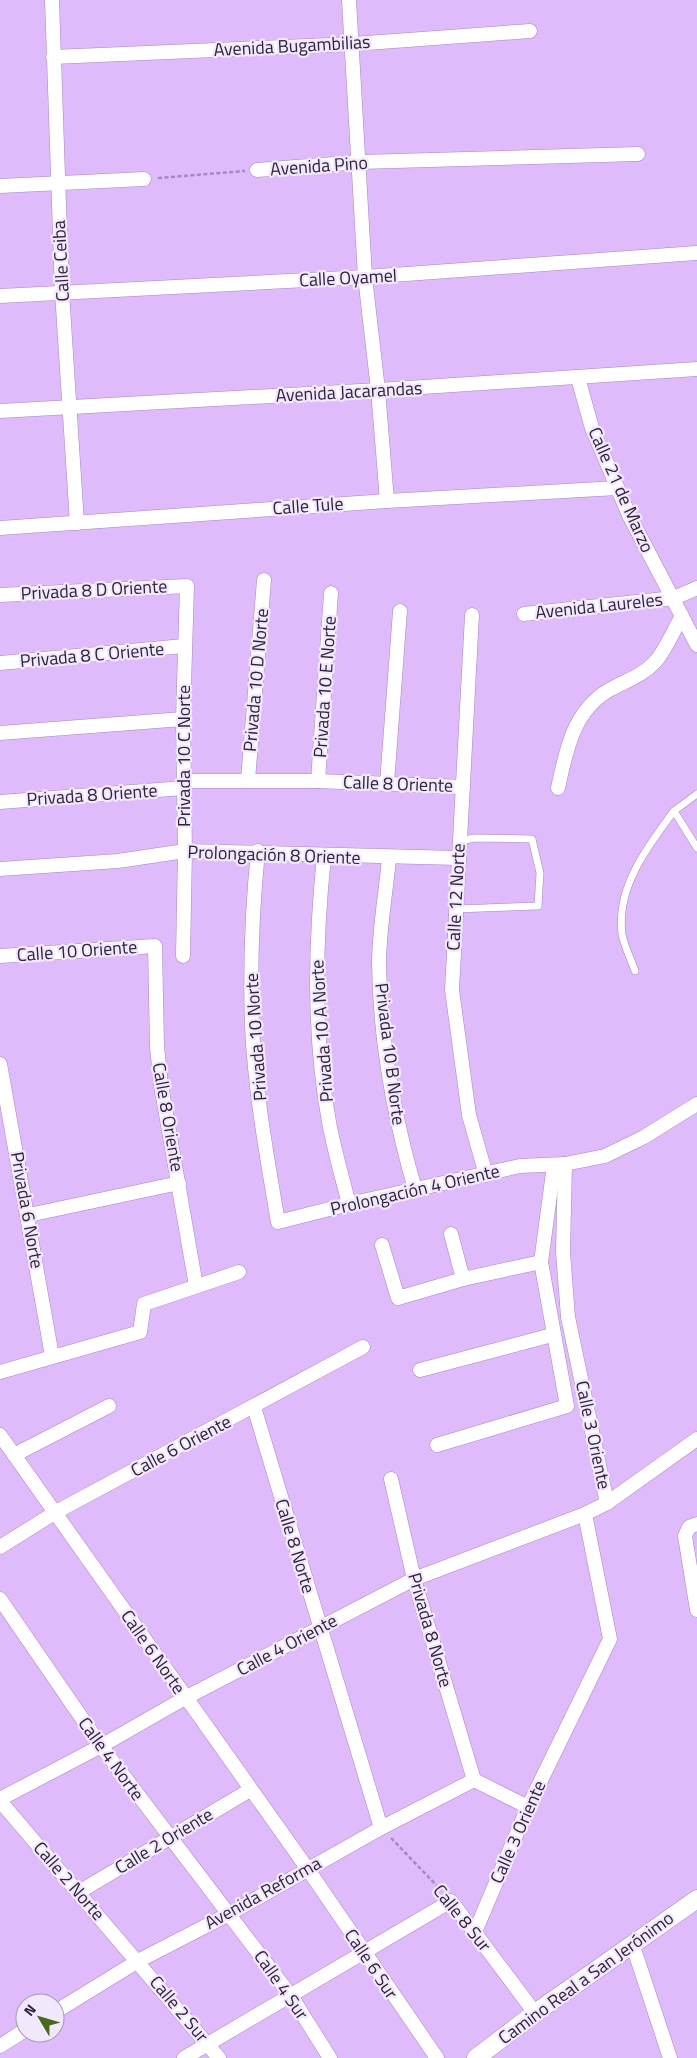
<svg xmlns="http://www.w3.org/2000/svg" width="697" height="2058" font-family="'Titillium Web',sans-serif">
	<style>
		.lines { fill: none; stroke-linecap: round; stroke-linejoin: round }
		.service-casing { stroke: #a785c1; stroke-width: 8 }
		.minor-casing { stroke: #a785c1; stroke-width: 15 }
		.tertiary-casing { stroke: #a785c1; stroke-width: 19 }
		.path { stroke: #a689bd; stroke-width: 2.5; stroke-dasharray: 4 2.5; stroke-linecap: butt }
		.service { stroke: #fff; stroke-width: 7 }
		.minor { stroke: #fff; stroke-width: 14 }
		.tertiary { stroke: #fff; stroke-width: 18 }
		.labels { text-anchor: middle; stroke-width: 4.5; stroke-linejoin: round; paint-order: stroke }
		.street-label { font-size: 18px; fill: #30223b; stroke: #f2e8fb }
	</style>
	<rect width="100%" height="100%" fill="#dfbbfb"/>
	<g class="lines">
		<defs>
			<g id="service">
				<path d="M697 794 674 811 697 848"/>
				<path d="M456 909 538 906 540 873 532 839 475 838 459 841"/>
				<path d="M635 971C631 959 624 946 622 934 616 887 648 846 674 811"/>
			</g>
			<g id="minor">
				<path d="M52 0 62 292 77 523"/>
				<path d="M349 0 365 277 378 390 387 501"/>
				<path d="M53 57 353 44 530 31"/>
				<path d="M257 170 360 162 638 154"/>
				<path d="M0 186 144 179"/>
				<path d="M0 296 365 277 696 253"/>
				<path d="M578 378 592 428 629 515 697 645"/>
				<path d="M0 411 378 390 697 369"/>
				<path d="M0 528 387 501 617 488"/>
				<path d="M0 595 187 586 183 719 185 851 183 956"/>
				<path d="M524 614 674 598 697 588"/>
				<path d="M472 615 452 990 469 1115 486 1175"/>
				<path d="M0 663 184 646"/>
				<path d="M0 733 183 719"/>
				<path d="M248 780 264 580"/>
				<path d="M183 781H318L463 787"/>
				<path d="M318 781 331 593"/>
				<path d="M387 783 400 611"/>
				<path d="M558 788C566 751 573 711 609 690 625 681 642 676 655 662 666 650 673 631 682 616"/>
				<path d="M0 802 184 788"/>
				<path d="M258 851C252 910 250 968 252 1026 255 1092 267 1157 278 1222L349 1204 520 1166 565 1164 605 1156 644 1137 697 1104"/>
				<path d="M324 856C315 945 313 1034 329 1122 334 1149 342 1177 349 1204"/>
				<path d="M389 858C386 893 379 929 379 964 380 1039 394 1117 415 1189"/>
				<path d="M0 869 118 861 185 851 458 858"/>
				<path d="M0 956 155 946 157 1047 161 1085 196 1286"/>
				<path d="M0 1064 52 1356"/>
				<path d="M29 1215 179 1183"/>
				<path d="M451 1234 463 1279"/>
				<path d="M382 1245 398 1298 463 1279 541 1262"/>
				<path d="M420 1370 552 1335"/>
				<path d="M0 1372 140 1332 144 1304 239 1272"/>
				<path d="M254 1407 381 1828"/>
				<path d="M0 1435 307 1868 437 2058"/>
				<path d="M437 1445 567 1406 541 1262 554 1165"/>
				<path d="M14 1455 109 1406"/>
				<path d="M391 1479 414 1579 474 1780"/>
				<path d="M607 1503 697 1439"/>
				<path d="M697 1524 689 1527 685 1536 697 1610"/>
				<path d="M0 1547 56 1512 363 1347"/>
				<path d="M0 1599 101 1746 291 1996 330 2058"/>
				<path d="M474 1780 528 1807"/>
				<path d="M0 1799 101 1746 185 1698 414 1579 585 1514 607 1503 568 1317 563 1252 565 1164"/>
				<path d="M0 1801 219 2058"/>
				<path d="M79 1892 250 1790"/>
				<path d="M475 1932 528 1807 610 1639 585 1514"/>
				<path d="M633 1946 670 2058"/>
				<path d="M55 2012 138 1961 229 1914 381 1828 474 1780"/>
				<path d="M0 2046 25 2030"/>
				<path d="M184 2058 451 1901 535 2013"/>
			</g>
			<path id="tertiary" d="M476 2058 535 2013 697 1899"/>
		</defs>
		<!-- service casing -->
		<use href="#service" class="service-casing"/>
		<!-- minor casing -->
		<use href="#minor" class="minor-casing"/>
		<!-- tertiary casing -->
		<use href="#tertiary" class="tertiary-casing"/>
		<!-- path -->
		<g class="path">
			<path d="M158 178 245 171"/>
			<path d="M391 1838 441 1890"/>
		</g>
		<!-- service -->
		<use href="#service" class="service"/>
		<!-- minor -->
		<use href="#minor" class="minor"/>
		<!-- tertiary -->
		<use href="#tertiary" class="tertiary"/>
	</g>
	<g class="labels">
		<!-- street labels -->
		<g class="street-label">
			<text transform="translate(292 46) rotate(-3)" y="6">Avenida Bugambilias</text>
			<text transform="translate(319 166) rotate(-4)" y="6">Avenida Pino</text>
			<text transform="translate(61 261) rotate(-93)" y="6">Calle Ceiba</text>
			<text transform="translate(348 278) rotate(-3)" y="6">Calle Oyamel</text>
			<text transform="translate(349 392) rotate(-3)" y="6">Avenida Jacarandas</text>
			<text transform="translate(621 490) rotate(66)" y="6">Calle 21 de Marzo</text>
			<text transform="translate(308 506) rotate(-4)" y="6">Calle Tule</text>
			<text transform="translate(94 590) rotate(-3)" y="6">Privada 8 D Oriente</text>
			<text transform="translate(599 606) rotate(-6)" y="6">Avenida Laureles</text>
			<text transform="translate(92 655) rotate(-5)" y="6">Privada 8 C Oriente</text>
			<text transform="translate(256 680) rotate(-85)" y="6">Privada 10 D Norte</text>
			<text transform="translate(325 687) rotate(-86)" y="6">Privada 10 E Norte</text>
			<text transform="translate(184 756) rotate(-90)" y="6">Privada 10 C Norte</text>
			<text transform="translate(398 784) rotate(2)" y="6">Calle 8 Oriente</text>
			<text transform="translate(92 795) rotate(-4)" y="6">Privada 8 Oriente</text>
			<text transform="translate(274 855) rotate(2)" y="6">Prolongación 8 Oriente</text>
			<text transform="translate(456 897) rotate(-87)" y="6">Calle 12 Norte</text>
			<text transform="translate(77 951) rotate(-4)" y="6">Calle 10 Oriente</text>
			<text transform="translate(322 1031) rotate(-94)" y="6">Privada 10 A Norte</text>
			<text transform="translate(256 1037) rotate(-94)" y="6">Privada 10 Norte</text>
			<text transform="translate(390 1054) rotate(83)" y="6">Privada 10 B Norte</text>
			<text transform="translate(168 1117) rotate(80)" y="6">Calle 8 Oriente</text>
			<text transform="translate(415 1190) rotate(-13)" y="6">Prolongación 4 Oriente</text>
			<text transform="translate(27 1210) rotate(80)" y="6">Privada 6 Norte</text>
			<text transform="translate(593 1435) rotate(78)" y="6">Calle 3 Oriente</text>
			<text transform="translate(181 1446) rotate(-28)" y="6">Calle 6 Oriente</text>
			<text transform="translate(295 1546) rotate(73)" y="6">Calle 8 Norte</text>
			<text transform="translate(430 1630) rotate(74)" y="6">Privada 8 Norte</text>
			<text transform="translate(287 1645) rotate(-28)" y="6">Calle 4 Oriente</text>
			<text transform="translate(153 1652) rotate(55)" y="6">Calle 6 Norte</text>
			<text transform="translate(111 1759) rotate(54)" y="6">Calle 4 Norte</text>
			<text transform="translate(518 1832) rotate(-66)" y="6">Calle 3 Oriente</text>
			<text transform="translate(164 1841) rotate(-31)" y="6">Calle 2 Oriente</text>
			<text transform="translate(69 1881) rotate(49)" y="6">Calle 2 Norte</text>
			<text transform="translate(263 1893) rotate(-29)" y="6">Avenida Reforma</text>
			<text transform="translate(462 1918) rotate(51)" y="6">Calle 8 Sur</text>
			<text transform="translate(371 1964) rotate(56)" y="6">Calle 6 Sur</text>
			<text transform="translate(586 1978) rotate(-36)" y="6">Camino Real a San Jerónimo</text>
			<text transform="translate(281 1985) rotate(55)" y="6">Calle 4 Sur</text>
			<text transform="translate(179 2009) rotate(50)" y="6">Calle 2 Sur</text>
		</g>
	</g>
	<!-- north arrow -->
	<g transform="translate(40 2018) rotate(308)"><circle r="24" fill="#f2e8fb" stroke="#a499ae"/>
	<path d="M0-4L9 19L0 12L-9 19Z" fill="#48681e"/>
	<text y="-8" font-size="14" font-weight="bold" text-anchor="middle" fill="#30223b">N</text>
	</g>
</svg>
